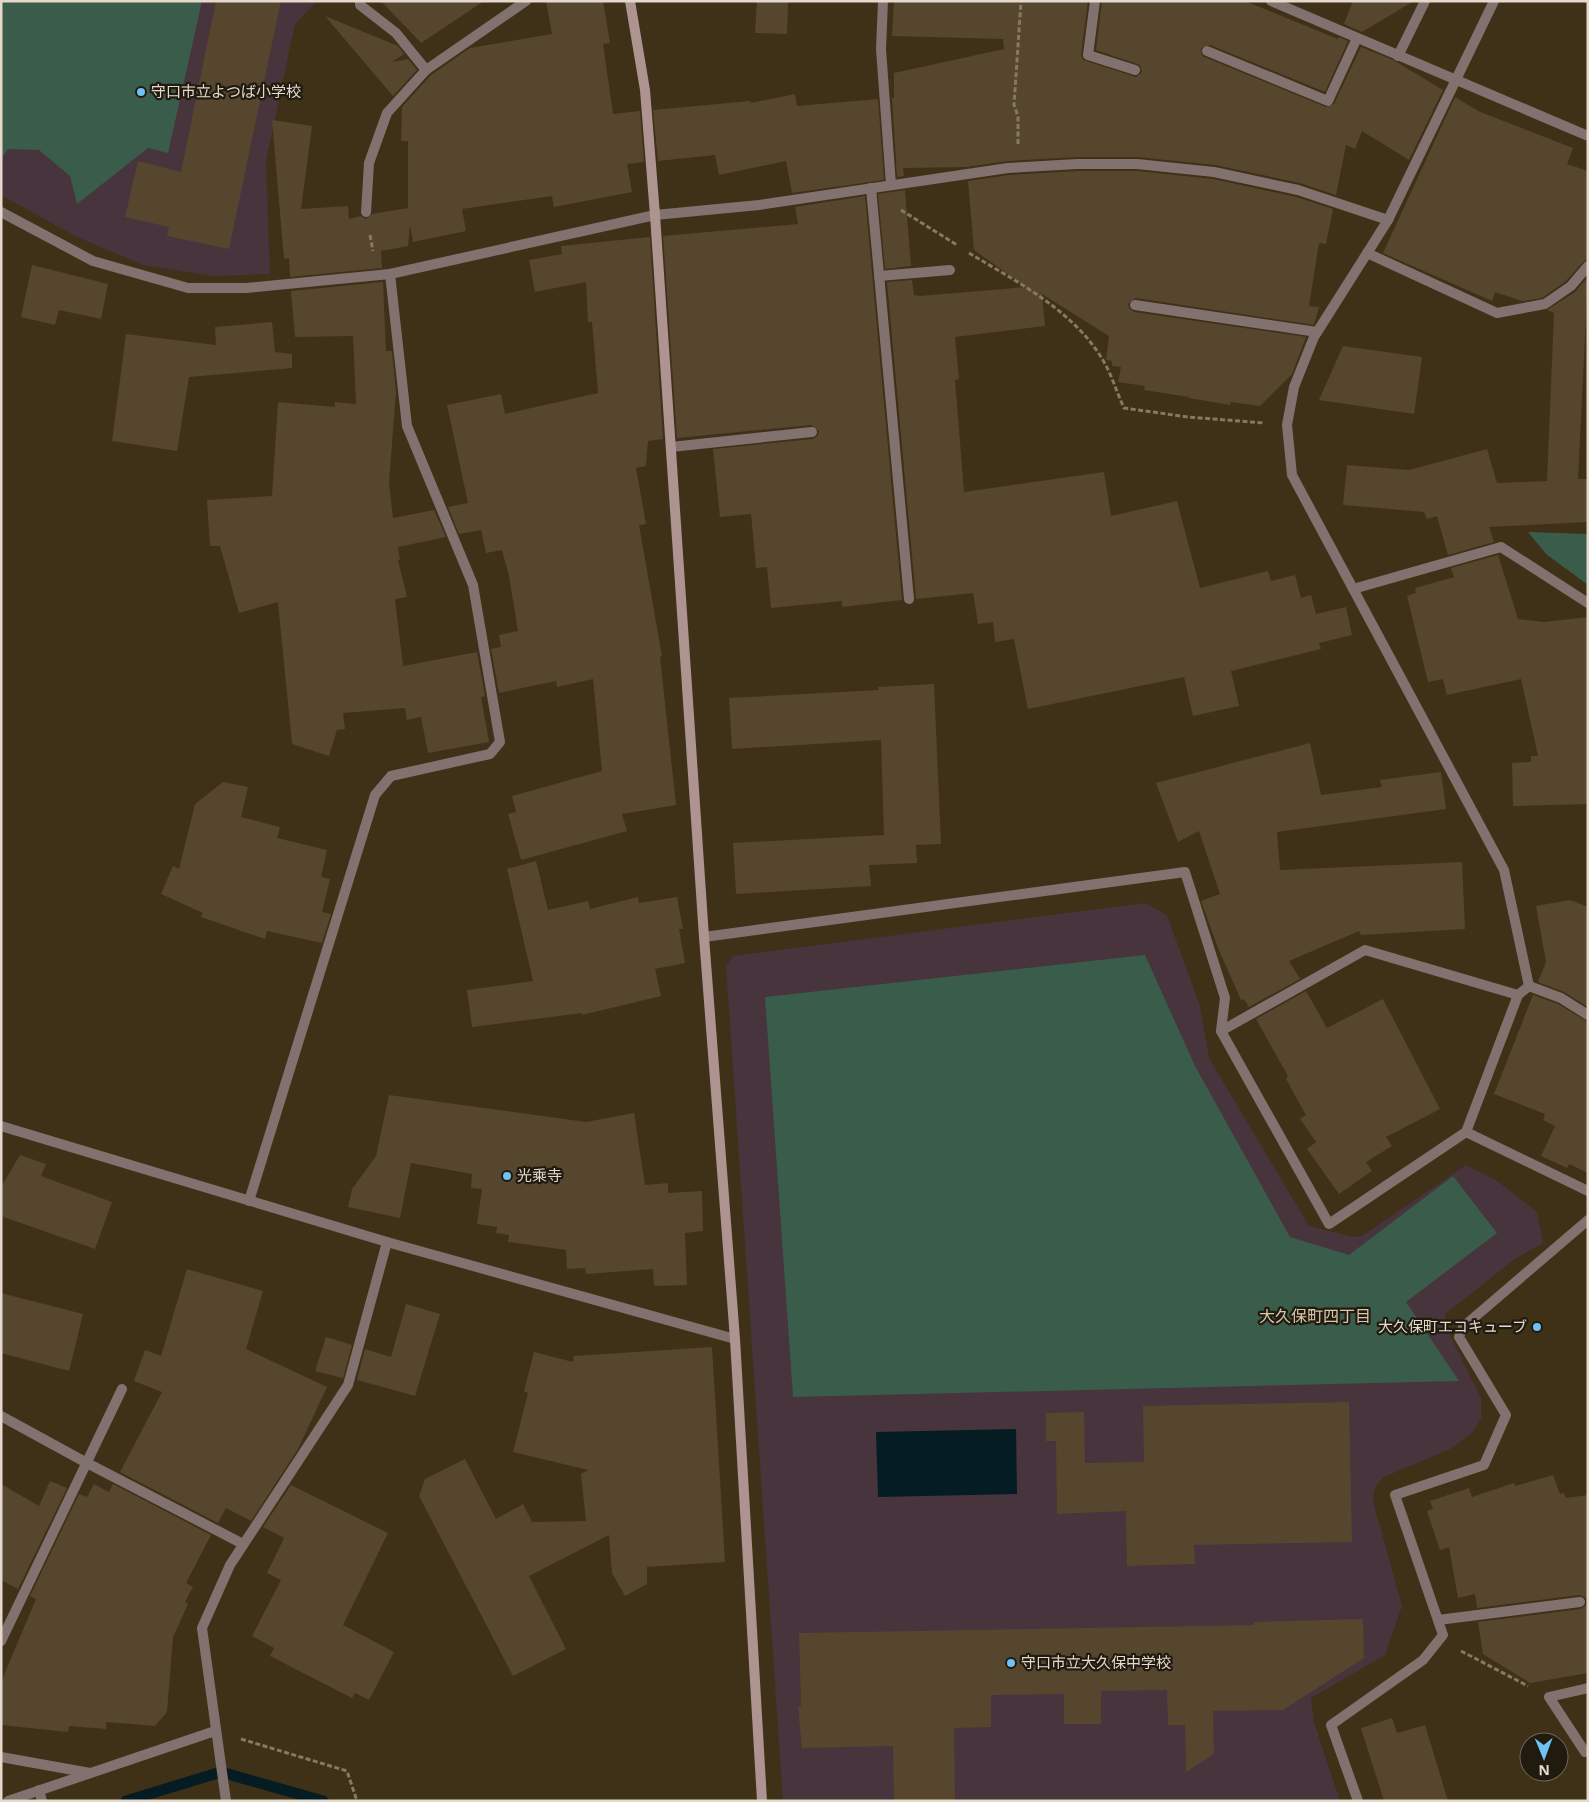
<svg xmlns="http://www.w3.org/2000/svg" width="1589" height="1802" font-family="'Noto Sans','Noto Sans JP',sans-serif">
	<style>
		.education { fill: #47343d }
		.green { fill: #3a5c4b }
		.water { fill: #061c23 }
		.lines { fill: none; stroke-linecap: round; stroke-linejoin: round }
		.stream { stroke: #061c23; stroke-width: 11 }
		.building { fill: #56462d }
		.path { stroke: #857864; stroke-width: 3; stroke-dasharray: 5 2.5; stroke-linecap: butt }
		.lane { stroke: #81726f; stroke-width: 10 }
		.street { stroke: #81726f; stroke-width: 10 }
		.secondary { stroke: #ad9491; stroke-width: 10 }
		.poi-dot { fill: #70c1f4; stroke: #201a0f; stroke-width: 2 }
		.labels { text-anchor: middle; stroke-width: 4.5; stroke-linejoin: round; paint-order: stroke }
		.poi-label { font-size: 15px; fill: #e3dacb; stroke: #201a0f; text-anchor: start }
		.neighbourhood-label { font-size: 16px; fill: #dac7ab; stroke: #201a0f }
	</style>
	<rect width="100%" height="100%" fill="#3f3018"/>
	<!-- education -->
	<g class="education">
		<path d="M1 1H317L295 24 266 161 270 274 213 276 143 265 77 237 1 195Z"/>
		<path d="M1145 903 1167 915 1200 1006 1209 1058 1309 1226 1354 1237 1362 1236 1466 1165 1496 1180 1537 1212 1543 1243 1515 1259 1445 1314 1446 1327 1481 1398V1419L1473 1432 1450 1449 1384 1477 1376 1485 1374 1493 1373 1501 1402 1606 1385 1655 1311 1698 1314 1722 1340 1801H783L726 966 733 956Z"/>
	</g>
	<!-- green -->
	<g class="green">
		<path d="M1 1H202L168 153 148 148 77 204 70 176 39 150 8 149 1 159Z"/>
		<path d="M1528 532 1588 534V585L1546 554Z"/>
		<path d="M1145 955 1195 1066 1290 1237 1349 1255 1453 1176 1497 1233 1406 1302 1459 1381 793 1397 765 997Z"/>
	</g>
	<!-- water -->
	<path class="water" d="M1016 1429 1017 1494 878 1497 876 1432Z"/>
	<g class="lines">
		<!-- stream -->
		<path class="stream" d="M126 1801 221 1772 323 1801"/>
	</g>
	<!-- building -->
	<g class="building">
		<path d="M216 1H281L229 249 167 236 169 227 125 217 138 161 181 172Z"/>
		<path d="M381 1H484L421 43Z"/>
		<path d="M546 1H603L610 43 603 44 613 114 640 111 644 162 627 164 632 192 554 207 552 196 462 209 466 231 413 242 410 225 408 246 381 251 382 268 290 277 289 258 284 259 272 120 312 126 301 209 348 206 349 219 361 216 366 219 372 214 408 208V141H401L402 107 431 75 470 48 552 34Z"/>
		<path d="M757 1H788L787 34 755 33Z"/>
		<path d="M894 1H1088L1081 54 1083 60 1136 77 1142 72 1140 65 1096 50 1102 1H1245L1338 39 1339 37 1348 41 1325 92 1210 45 1201 48 1202 56 1326 107 1334 104 1361 47 1393 60 1443 90 1409 160 1362 131 1355 149 1346 145 1336 195 1300 183 1215 165 1137 157H1077L1008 161 966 167 903 168 904 176 897 177 892 98H894V73L1004 49 1003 39 892 36Z"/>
		<path d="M1353 1H1414L1362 32 1344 24Z"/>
		<path d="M325 16 398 46 404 54 392 62 408 59 417 70 393 96Z"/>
		<path d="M795 94 797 106 878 99 884 180 792 193 786 161 719 175 715 155 658 161 653 110 750 101 751 103Z"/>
		<path d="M1455 97 1478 111 1573 148 1567 164 1588 171V259L1583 262 1566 281 1542 298 1522 301 1495 292 1492 301 1383 253Z"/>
		<path d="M1077 171H1137L1213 179 1296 197 1333 209 1326 244 1319 243 1309 306 1319 307 1314 325 1136 298 1128 304 1129 308 1134 312 1306 337 1292 374 1260 406 1231 402 1230 405 1189 398V397L1144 390 1145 386 1118 382 1121 367 1112 366V361L1106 360 1109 336 1042 294 1045 326 955 337 959 379 955 380 964 492 1104 472 1111 516 1177 501 1200 588 1268 571 1271 581 1295 575 1301 598 1311 595 1316 614 1346 607 1352 635 1319 643 1321 649 1231 671 1239 706 1193 716 1184 677 1028 709 1014 639 995 642 993 622 978 624 973 593 916 599 887 282 912 280 914 295 920 296 1026 287 974 250 968 181 1009 175Z"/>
		<path d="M905 190 911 266 885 269 878 194Z"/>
		<path d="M865 196 902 600 842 607V601L771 608 767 567 756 568 751 514 720 517 713 449 813 439 818 435 819 431 811 425 677 438 663 236 798 224 795 207Z"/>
		<path d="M650 237 663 439 648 441 646 466 636 468 646 524 639 525 662 656 660 657 676 805 622 814 627 831 521 860 508 814 516 812 512 796 602 771 593 679 557 687 556 681 499 693 491 649 501 647 499 635 518 631 509 576 502 550 486 553 481 530 459 534 448 507 468 503 447 405 501 394 505 414 598 393 592 322H588L586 282 535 292 529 260 562 254 561 246Z"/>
		<path d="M32 265 108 284 101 319 59 310 55 325 21 317Z"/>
		<path d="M1588 277 1578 479H1588V522L1489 527 1494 542 1448 555 1437 516 1427 519 1424 512 1343 505 1347 465 1409 470 1487 449 1497 483 1547 481 1554 313 1547 310 1575 292Z"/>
		<path d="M383 282 386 351H392L396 392 389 483 393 518 434 510 446 537 398 547 400 560H398L407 597 395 599 403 666 477 652 485 696 481 697 489 742 428 753 421 717 407 720 405 708 343 713 345 729 337 730 329 756 292 744 278 602 239 613 220 546H210L207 500 272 496 278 402 335 407V402L356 404 353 336 295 337 291 291Z"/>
		<path d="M272 322 275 352 292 354V368L189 377 177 451 112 441 126 334 216 345 215 327Z"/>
		<path d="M1343 346 1422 357 1414 414 1319 400Z"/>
		<path d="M1498 555 1518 619 1544 622 1588 617V804L1513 806 1512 763 1531 762V756H1538L1521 679 1447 695 1443 679 1428 682 1407 596 1416 593 1415 588 1454 577 1451 568Z"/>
		<path d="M934 684 941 844 916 845 917 863 869 865 871 886 736 894 733 843 884 835 881 740 732 749 729 698 879 690 878 687Z"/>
		<path d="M1310 743 1321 795 1382 787 1380 780 1441 772 1446 809 1277 832 1280 870 1462 862 1465 929 1361 935 1359 931 1289 961 1300 979 1249 1007 1244 999 1241 1000 1218 948 1201 901 1220 894 1199 831 1178 842 1156 783Z"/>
		<path d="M223 782 248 787 241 817 280 827 277 838 327 850 321 877 330 879 322 912 331 914 322 943 267 931 265 939 201 917 203 913 161 894 173 866 179 869 195 804Z"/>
		<path d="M536 861 548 910 588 901 590 909 638 897 639 903 677 897 683 929H679L685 963 655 969 661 996 582 1015V1013L472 1027 467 990 533 981 507 869Z"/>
		<path d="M1570 900 1588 907V1007L1564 992 1538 982 1546 962 1536 906Z"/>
		<path d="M1306 991 1327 1028 1383 999 1440 1109 1386 1137 1392 1146 1366 1162 1372 1171 1339 1194 1307 1149 1316 1142 1300 1119 1306 1115 1286 1079 1288 1076 1256 1019Z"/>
		<path d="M1533 995 1558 1004 1588 1022V1173L1569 1164 1567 1168 1541 1156 1555 1126 1543 1120 1545 1114 1494 1094Z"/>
		<path d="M389 1095 586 1122 634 1113 645 1185 668 1183V1193L702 1191 703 1231 685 1233 687 1285 654 1286 653 1269 586 1274 585 1268 567 1269 566 1250 508 1242 509 1235 496 1233 497 1227 477 1224 482 1189 471 1188 472 1174 411 1163 400 1218 348 1207 352 1189 376 1156Z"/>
		<path d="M20 1155 46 1164 41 1176 112 1202 95 1249 1 1216V1187Z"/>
		<path d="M187 1269 263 1291 246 1349 327 1387 298 1449 251 1521 226 1508 218 1523 120 1472 162 1392 134 1381 145 1350 161 1356Z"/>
		<path d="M1 1293 83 1314 69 1371 1 1353Z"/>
		<path d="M406 1304 440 1314 415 1396 357 1380 365 1349 391 1357Z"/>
		<path d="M326 1337 352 1345 343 1378 315 1371Z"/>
		<path d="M712 1347 725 1562 647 1567V1584L625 1596 612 1573 609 1535 529 1576 566 1649 513 1676 419 1496 425 1479 465 1459 496 1519 523 1504 532 1522 586 1521 581 1474 588 1470 513 1452 528 1393 524 1391 534 1352 573 1362 574 1356Z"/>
		<path d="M1349 1402 1352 1542 1194 1545 1195 1564 1127 1566 1126 1511 1057 1514 1056 1441H1046V1413L1084 1412 1085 1463 1144 1462 1143 1406Z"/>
		<path d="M1553 1475 1560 1494 1564 1493 1566 1498 1588 1495V1673L1530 1683 1483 1654 1478 1622 1581 1609 1586 1605V1598L1579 1595 1477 1608 1475 1594 1458 1598 1449 1547 1440 1550 1427 1511 1433 1509 1430 1501 1469 1488 1472 1497 1514 1483 1515 1486Z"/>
		<path d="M50 1481 67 1488 18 1589 1 1580V1484L39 1506Z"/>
		<path d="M94 1484 109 1492 113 1484 211 1535 186 1583 193 1587 185 1602 188 1604 173 1637 167 1712 155 1726 106 1722V1729L69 1726 68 1732 1 1725V1682L36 1599 30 1596 79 1494 87 1497Z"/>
		<path d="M291 1485 388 1533 343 1625 394 1652 369 1700 355 1693 352 1698 270 1656 274 1648 252 1636 281 1580 267 1573 284 1538 263 1527Z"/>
		<path d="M1363 1619 1364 1658 1283 1710 1213 1711 1214 1754 1186 1772 1185 1725H1168L1167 1690 1101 1691V1724H1064V1694L991 1695V1727L954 1728 955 1801H894L893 1746 802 1748 798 1707 801 1706 799 1633 1254 1625V1622Z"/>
		<path d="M1392 1718 1397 1733 1425 1725 1448 1801H1384L1361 1728Z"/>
	</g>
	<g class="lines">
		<!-- path -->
		<g class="path">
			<path d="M1018 144V116L1014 105 1021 1"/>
			<path d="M901 210 957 245"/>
			<path d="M370 235 373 251"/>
			<path d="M969 253C1017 282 1075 311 1104 362 1112 376 1117 393 1124 408L1188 417 1264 423"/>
			<path d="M1461 1651 1528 1686"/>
			<path d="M241 1739 347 1771 357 1801"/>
		</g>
		<!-- lane -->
		<g class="lane">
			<path d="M360 1V5L396 33 426 70"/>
			<path d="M883 1 881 49 891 185"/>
			<path d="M1095 1 1088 55 1135 70"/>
			<path d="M1207 51 1328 101 1357 38"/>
			<path d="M1398 56 1425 1"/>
			<path d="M871 188 909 599"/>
			<path d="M366 212 369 163 387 113 426 70 526 1"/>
			<path d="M1367 253 1497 313 1545 304 1571 286 1588 266"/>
			<path d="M879 276 950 270"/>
			<path d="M1135 305 1317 332"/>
			<path d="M671 447 812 432"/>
			<path d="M1438 1620 1580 1602"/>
			<path d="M39 1790 42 1801"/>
		</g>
		<!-- street -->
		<g class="street">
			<path d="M1271 1 1588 136"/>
			<path d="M1 212 93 261 188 288H246L390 274 655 215 759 205 1008 168 1077 164H1137L1214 172 1298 190 1388 220"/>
			<path d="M1353 589 1501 547 1588 603"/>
			<path d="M704 937 1185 872 1225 998 1221 1031 1329 1224 1466 1132 1518 995 1529 986 1504 870 1292 475 1287 425 1294 387 1314 337 1388 220 1494 1"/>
			<path d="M1529 986 1561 998 1588 1015"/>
			<path d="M1221 1031 1365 950 1518 995"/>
			<path d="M1 1126 387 1242 735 1339"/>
			<path d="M1466 1132 1588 1191"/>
			<path d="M249 1201 375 795 391 776 490 754 500 742 473 585 407 426 390 274"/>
			<path d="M1 1416 87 1463 243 1544"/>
			<path d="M1 1641 122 1389"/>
			<path d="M1585 1752 1549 1697 1588 1688"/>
			<path d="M1 1757 90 1773"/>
			<path d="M8 1801 215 1731"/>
			<path d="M226 1801 202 1628 230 1565 348 1385 387 1242"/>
			<path d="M1358 1801 1331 1725 1423 1660 1443 1635 1395 1495 1484 1465 1506 1415 1459 1337 1463 1327 1588 1220"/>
		</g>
		<!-- secondary -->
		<path class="secondary" d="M630 1 645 90 655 215 704 937 735 1339 762 1801"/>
	</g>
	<!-- markers -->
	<g class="poi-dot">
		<circle cx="141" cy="92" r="5"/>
		<circle cx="507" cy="1176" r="5"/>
		<circle cx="1537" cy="1327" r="5"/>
		<circle cx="1011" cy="1663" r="5"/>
	</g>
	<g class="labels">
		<!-- poi labels -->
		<g class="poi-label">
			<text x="151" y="97">守口市立よつば小学校</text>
			<text x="517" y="1181">光乘寺</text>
			<text x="1527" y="1332" text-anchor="end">大久保町エコキューブ</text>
			<text x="1021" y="1668">守口市立大久保中学校</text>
		</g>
		<!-- neighbourhood labels -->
		<g class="neighbourhood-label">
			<text x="1315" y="1322">大久保町四丁目</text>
		</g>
	</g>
	<!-- border -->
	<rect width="1589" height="1802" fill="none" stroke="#e3dacb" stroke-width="5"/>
	<!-- north arrow -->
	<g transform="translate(1544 1757) rotate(179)"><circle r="24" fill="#201a0f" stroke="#6e675a"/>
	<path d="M0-4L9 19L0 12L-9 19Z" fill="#70c1f4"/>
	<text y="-8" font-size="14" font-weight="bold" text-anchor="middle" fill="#e3dacb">N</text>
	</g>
</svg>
